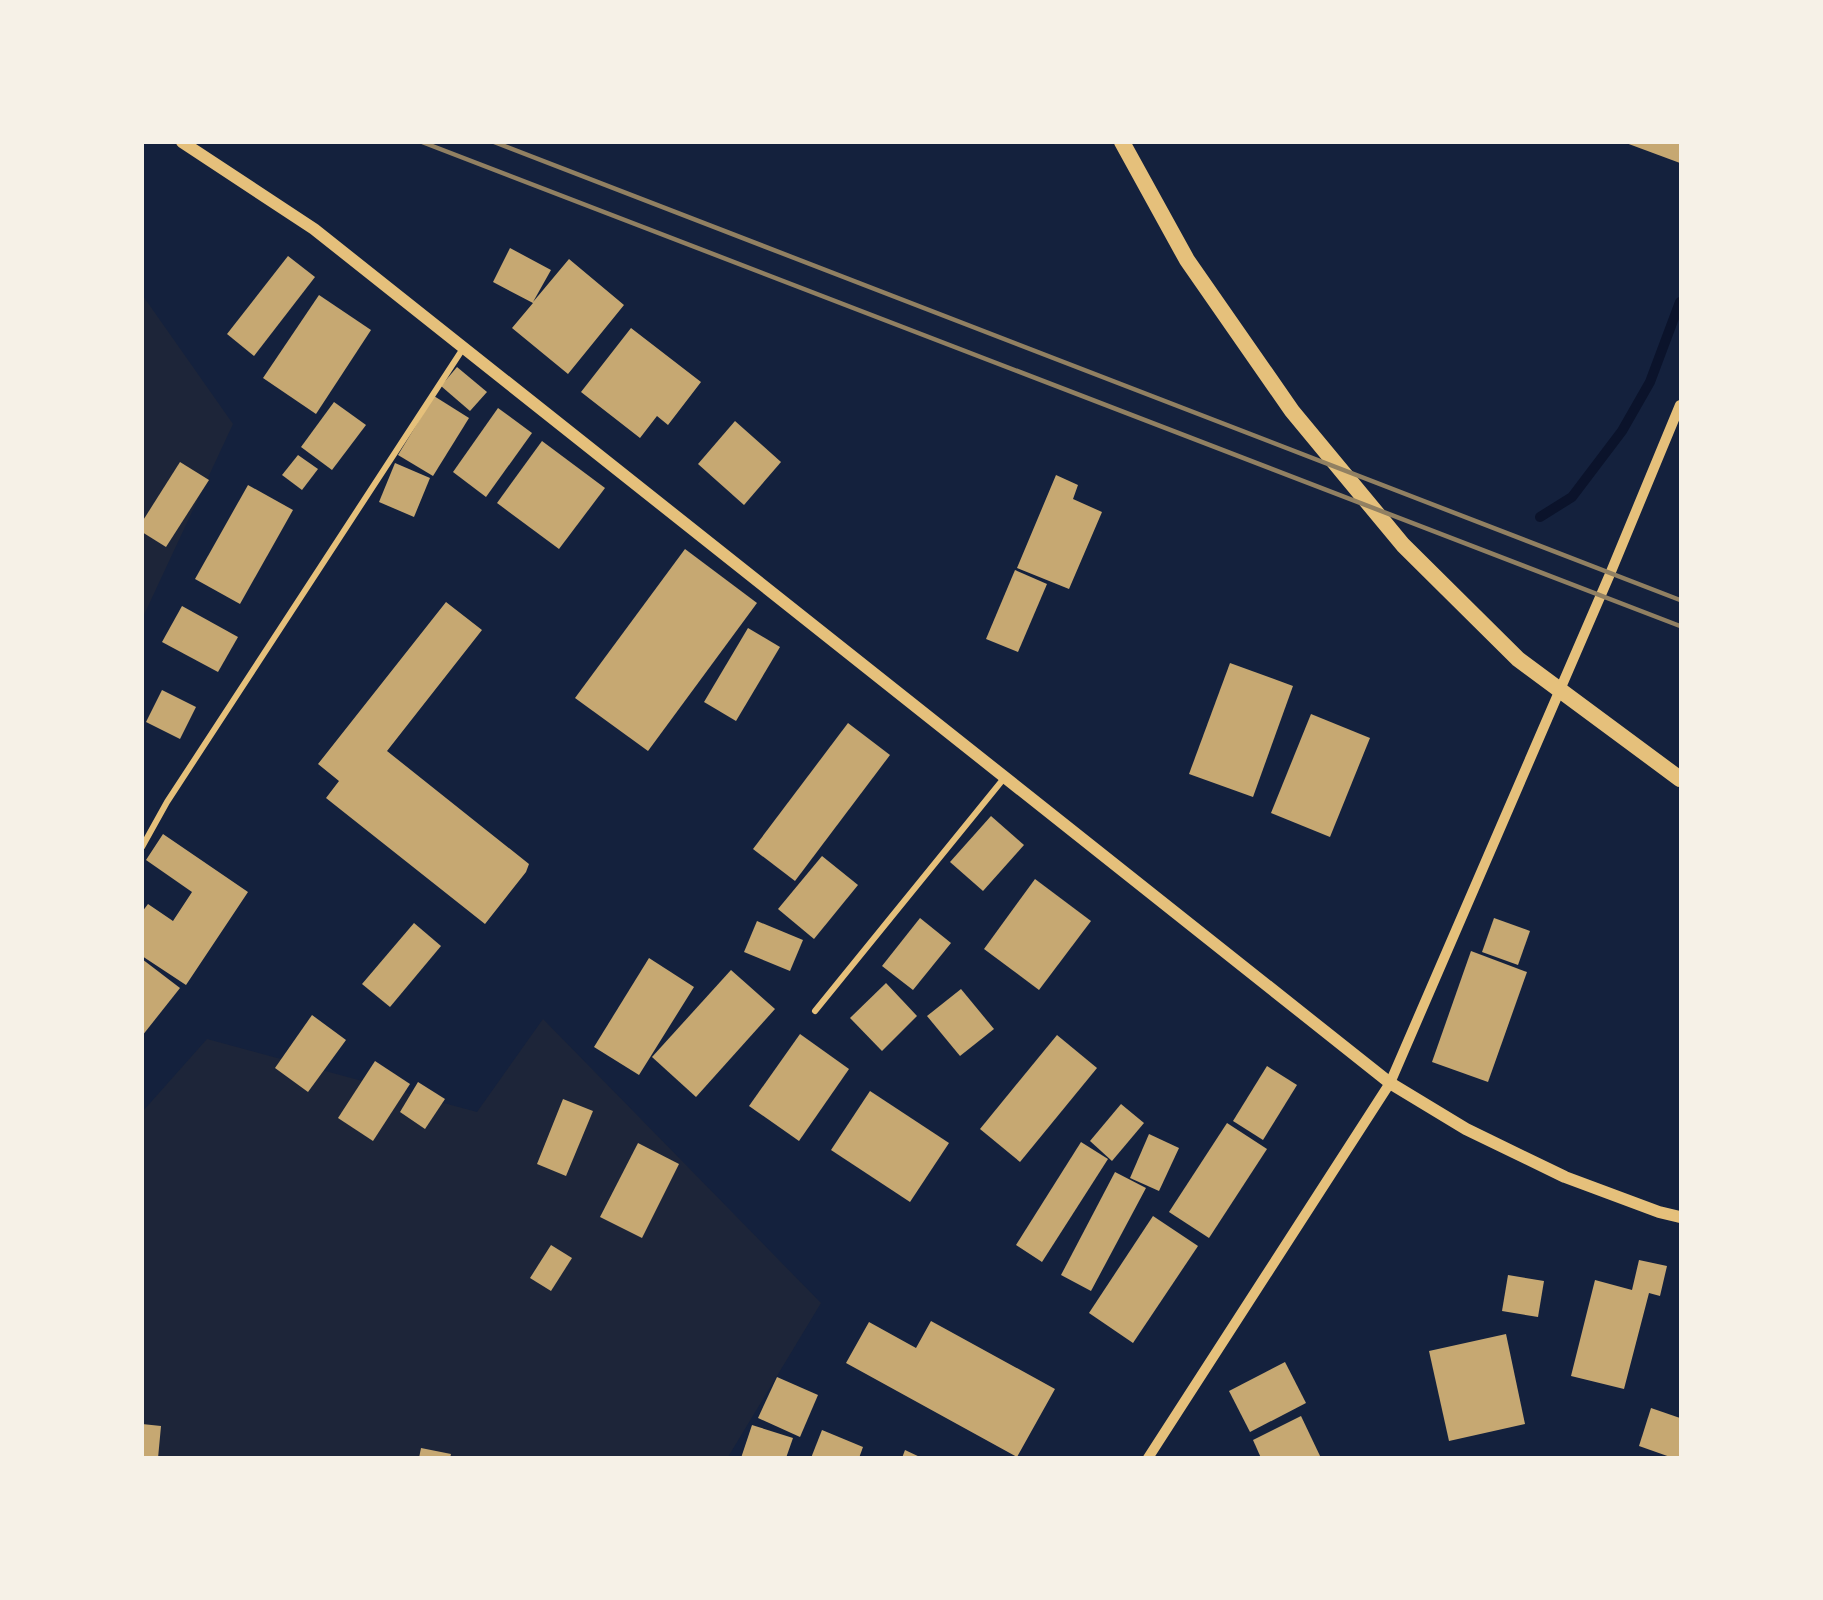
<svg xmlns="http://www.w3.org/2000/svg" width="1823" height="1600" font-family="'Alegreya Sans',sans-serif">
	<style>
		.green { fill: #1d2539 }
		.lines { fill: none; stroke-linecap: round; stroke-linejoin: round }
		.stream { stroke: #0b132b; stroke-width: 10 }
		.building { fill: #c6a872 }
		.minor { stroke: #e5c07b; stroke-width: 6 }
		.tertiary { stroke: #e5c07b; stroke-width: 10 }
		.secondary { stroke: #e5c07b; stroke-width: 12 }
		.trunk { stroke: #e5c07b; stroke-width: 16 }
		.rail { stroke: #918062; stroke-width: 4.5 }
	</style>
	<rect width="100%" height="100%" fill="#14213d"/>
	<!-- green -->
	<g class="green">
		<path d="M143 296 233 424 143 617Z"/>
		<path d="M543 1019 821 1303 728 1457 143 1458V1111L207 1039 477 1112Z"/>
	</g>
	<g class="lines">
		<!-- stream -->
		<path class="stream" d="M1540 517 1572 497 1622 431 1650 382 1680 302"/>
	</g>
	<!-- building -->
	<g class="building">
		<path d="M1626 142H1680V163L1626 143Z"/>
		<path d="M510 248 551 270 533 302 569 259 624 305 568 374 512 328 533 303 493 282Z"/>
		<path d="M288 256 315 277 254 356 227 334Z"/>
		<path d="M319 295 371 330 316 414 263 378Z"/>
		<path d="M631 328 701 382 668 425 657 416 640 438 581 392Z"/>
		<path d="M457 367 487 392 470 411 441 386Z"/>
		<path d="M434 396 469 418 433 476 398 455Z"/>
		<path d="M334 402 366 425 332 470 301 447Z"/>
		<path d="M498 408 532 433 486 497 453 472Z"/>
		<path d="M735 421 781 462 744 505 698 464Z"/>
		<path d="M542 441 605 488 559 549 497 503Z"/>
		<path d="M298 455 318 469 302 490 282 475Z"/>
		<path d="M180 462 209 480 166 547 142 532V522Z"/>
		<path d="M395 463 430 478 414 517 379 502Z"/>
		<path d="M1056 475 1078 485 1073 499 1102 512 1069 589 1017 568Z"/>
		<path d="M248 485 293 510 240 604 195 579Z"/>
		<path d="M685 549 757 603 648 751 575 698Z"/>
		<path d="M1015 570 1047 584 1018 652 986 639Z"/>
		<path d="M446 602 482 630 387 751 529 864 526 872 485 924 326 798 339 781 318 764Z"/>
		<path d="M182 606 238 637 218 672 162 642Z"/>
		<path d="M748 628 780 647 736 721 704 702Z"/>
		<path d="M1230 663 1293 686 1253 797 1189 774Z"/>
		<path d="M162 690 196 707 180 739 146 722Z"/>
		<path d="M1311 714 1370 738 1330 837 1271 813Z"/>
		<path d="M848 723 890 755 795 881 753 849Z"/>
		<path d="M991 816 1024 845 983 891 950 862Z"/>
		<path d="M163 834 248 892 186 985 142 956V912L148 904 173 921 192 892 146 860Z"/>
		<path d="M822 856 858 885 814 939 778 909Z"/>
		<path d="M1035 879 1091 921 1039 990 984 949Z"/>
		<path d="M920 918 951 943 913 990 882 966Z"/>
		<path d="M1494 918 1530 931 1518 965 1482 952Z"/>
		<path d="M757 921 803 940 790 971 744 952Z"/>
		<path d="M414 923 441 946 390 1007 362 984Z"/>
		<path d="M1471 951 1527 972 1488 1082 1432 1062Z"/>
		<path d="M649 958 694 987 639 1075 594 1047Z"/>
		<path d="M142 959 180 988 142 1036Z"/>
		<path d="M731 970 775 1009 696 1097 652 1057Z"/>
		<path d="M886 983 917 1016 882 1051 850 1018Z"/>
		<path d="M961 989 994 1029 960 1056 927 1016Z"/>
		<path d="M312 1015 346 1040 308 1092 275 1068Z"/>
		<path d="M800 1034 849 1069 799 1141 749 1106Z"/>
		<path d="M1057 1035 1097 1068 1020 1162 980 1129Z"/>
		<path d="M375 1061 410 1084 373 1141 338 1118Z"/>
		<path d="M1267 1066 1297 1085 1263 1140 1233 1121Z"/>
		<path d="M418 1082 445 1099 425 1129 400 1112Z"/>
		<path d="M870 1091 949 1143 910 1202 831 1150Z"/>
		<path d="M563 1099 593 1111 566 1176 537 1164Z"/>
		<path d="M1121 1104 1144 1123 1112 1161 1090 1141Z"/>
		<path d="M1227 1123 1267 1149 1209 1238 1169 1212Z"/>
		<path d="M1149 1134 1179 1148 1159 1191 1130 1178Z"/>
		<path d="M1081 1142 1108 1159 1042 1262 1016 1245Z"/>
		<path d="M638 1143 679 1164 642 1238 600 1217Z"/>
		<path d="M1115 1172 1146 1188 1091 1291 1061 1275Z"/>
		<path d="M1153 1216 1198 1246 1133 1343 1089 1313Z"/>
		<path d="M551 1245 572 1258 551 1291 530 1278Z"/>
		<path d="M1639 1260 1667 1266 1660 1296 1649 1293 1624 1389 1571 1376 1595 1280 1632 1290Z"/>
		<path d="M1508 1275 1544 1281 1538 1317 1502 1311Z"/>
		<path d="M931 1321 1055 1389 1017 1457 846 1363 869 1322 916 1348Z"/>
		<path d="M1506 1334 1525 1424 1449 1441 1429 1351Z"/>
		<path d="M1285 1362 1306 1403 1250 1432 1229 1391Z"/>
		<path d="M777 1377 818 1395 800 1437 758 1418Z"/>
		<path d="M1651 1408 1680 1418V1458H1673L1639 1446Z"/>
		<path d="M1301 1416 1321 1458H1261L1253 1440Z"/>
		<path d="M142 1424 161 1426 158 1458H142Z"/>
		<path d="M752 1425 793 1438 786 1458H741Z"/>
		<path d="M822 1430 863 1447 859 1458H811Z"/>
		<path d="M421 1448 451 1454 450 1458H419Z"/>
		<path d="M905 1450 922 1458H902Z"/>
	</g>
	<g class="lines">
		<!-- minor -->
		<g class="minor">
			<path d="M142 847 167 802 464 347"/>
			<path d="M815 1011 1005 777"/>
		</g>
		<!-- tertiary -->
		<path class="tertiary" d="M1148 1458 1390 1083 1610 574 1680 405"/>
		<!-- secondary -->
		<path class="secondary" d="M182 142 314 229 1390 1083 1466 1129 1565 1177 1659 1212 1680 1217"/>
		<!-- trunk -->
		<path class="trunk" d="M1122 142 1187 260 1292 411 1403 545 1518 659 1680 779"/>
		<!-- rail -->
		<g class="rail">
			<path d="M422 142 1680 626"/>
			<path d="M494 142 1680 600"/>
		</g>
	</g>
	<!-- border -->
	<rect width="1823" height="1600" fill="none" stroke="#f6f1e7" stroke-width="288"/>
</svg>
